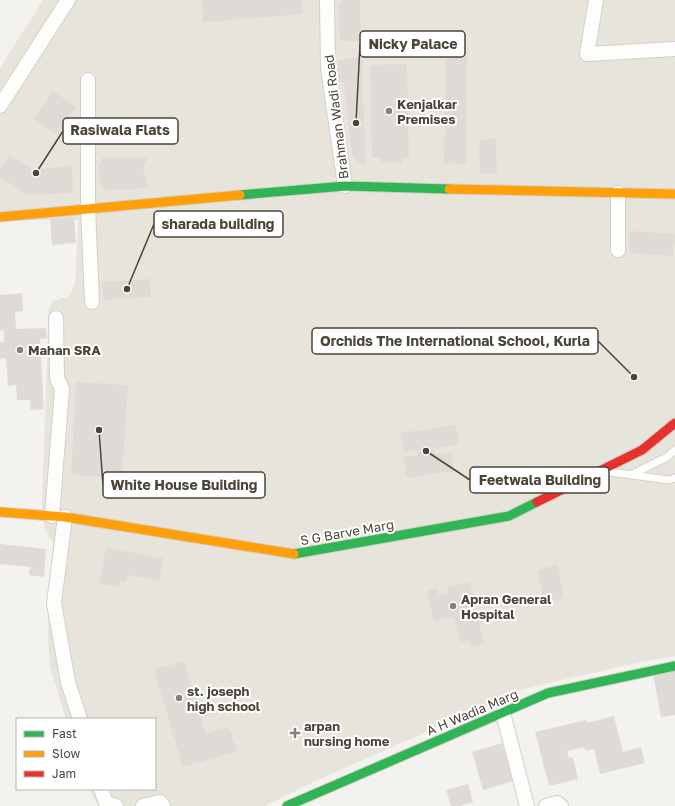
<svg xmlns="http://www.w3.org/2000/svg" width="675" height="806" font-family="'Golos Text',sans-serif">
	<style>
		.residential { fill: #e7e4dc }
		.building { fill: #dedbd6 }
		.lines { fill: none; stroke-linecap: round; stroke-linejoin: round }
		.lane-casing { stroke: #d2d0cb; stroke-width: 9 }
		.street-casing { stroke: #d2d0cb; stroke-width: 16 }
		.fast-casing { stroke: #d3cfc5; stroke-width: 11 }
		.slow-casing { stroke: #d3cfc5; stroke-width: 11 }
		.jam-casing { stroke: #d3cfc5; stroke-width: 11 }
		.lane { stroke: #fdfdfc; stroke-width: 7 }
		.street { stroke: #fdfdfc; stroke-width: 14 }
		.fast { stroke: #30b455; stroke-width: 9 }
		.slow { stroke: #ff9f0a; stroke-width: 9 }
		.jam { stroke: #e5322d; stroke-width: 9 }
		.poi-dot { fill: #868178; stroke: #fff; stroke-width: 1.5 }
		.labels { text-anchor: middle; stroke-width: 4; stroke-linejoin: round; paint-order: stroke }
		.poi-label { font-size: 13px; font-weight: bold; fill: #4b4439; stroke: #fff; text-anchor: start }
		.street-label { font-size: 13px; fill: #4b4439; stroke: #fff }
		.leader { fill: none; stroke: #4b4439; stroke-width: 1.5 }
		.callout-dot { fill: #4b4439; stroke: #fff; stroke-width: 1.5 }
		.callout { fill: #fff; stroke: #4b4439; stroke-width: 1.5 }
		.callout-label { font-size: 14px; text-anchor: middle; font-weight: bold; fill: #4b4439 }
	</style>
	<rect width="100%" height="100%" fill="#f4f2ee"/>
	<!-- residential -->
	<path class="residential" d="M43 0H675V656L632 664 523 689 311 783 265 806H100L93 798 90 789H155V719H66L50 667 48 637 49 587 54 543 45 531 42 503 49 308 53 301 69 296 75 284 78 220H0V68Z"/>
	<!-- building -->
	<g class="building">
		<path d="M202 0H302V14L203 22Z"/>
		<path d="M342 0H360L361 41H340L338 3 342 2Z"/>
		<path d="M446 45H467L466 164 444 163Z"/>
		<path d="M362 57 363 92 366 166 358 163 352 155 344 82 338 81 337 60Z"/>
		<path d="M407 64 409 158H402V163H381V158H372L370 65Z"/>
		<path d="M53 91 76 107 58 135 34 119Z"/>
		<path d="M496 139 497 173H480L479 140Z"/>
		<path d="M10 155 35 170 72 165 73 193 27 195 0 177V169Z"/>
		<path d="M147 157 143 170 148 188 103 190 98 171 102 158Z"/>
		<path d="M74 218 76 243 52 245 50 219Z"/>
		<path d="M630 231 675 234 673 256 629 253Z"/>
		<path d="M150 279 151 297 104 300 102 282Z"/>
		<path d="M22 293 23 311 15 312 16 329 46 328 47 338 40 339 44 409 31 410 30 400H17L16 385 8 386 6 358 0 359V342H4V330L0 331V295Z"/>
		<path d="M76 382 128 385 122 478 71 475Z"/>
		<path d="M456 425 459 444 434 448 435 454 451 452 454 471 406 478 403 457 418 455 417 450 404 452 401 433Z"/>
		<path d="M0 544 46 549 44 577 29 575 30 567 0 564Z"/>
		<path d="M106 548 163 558 159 581 127 575 126 582 120 581 119 587 99 584Z"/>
		<path d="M557 565 564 598 544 602 537 570Z"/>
		<path d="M470 582 484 644 471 647 469 640 460 642 454 617 434 621 427 591 437 589 439 595 448 593 447 587Z"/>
		<path d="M184 661 206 734 229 727 237 751 183 767 154 670Z"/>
		<path d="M675 670V715L661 717 653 674Z"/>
		<path d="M614 716 623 752 641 747 645 763 600 774 594 749 586 751 584 747 567 751 569 758 573 757 578 779 549 786 535 732 586 720 587 723Z"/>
		<path d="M502 743 513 781 483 790 472 752Z"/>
		<path d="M468 784 473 802 460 806H451L446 790Z"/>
	</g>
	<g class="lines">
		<defs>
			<g id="lane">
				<path d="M610 472 669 480 675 478"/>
				<path d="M633 474 667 457 675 450"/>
			</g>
			<g id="street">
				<path d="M327 0 328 68 345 186"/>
				<path d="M596 0 587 54 675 49"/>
				<path d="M88 80V208L92 302"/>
				<path d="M0 106 68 0"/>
				<path d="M618 250V193"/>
				<path d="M52 516 62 389 57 378 56 318"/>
				<path d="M65 517 54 603 68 682 80 719"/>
				<path d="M503 713 527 806"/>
				<path d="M101 789 106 803 116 806"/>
				<path d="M143 806 160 802 163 806"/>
				<path d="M546 806 557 803 561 806"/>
			</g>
			<g id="fast">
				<path d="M240 195 345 186 449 189"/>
				<path d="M294 554 509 516 537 502"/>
				<path d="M287 806 548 693 675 666"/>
			</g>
			<g id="slow">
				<path d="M449 189 675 194"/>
				<path d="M0 217 240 195"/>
				<path d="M0 512 65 517 294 554"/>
			</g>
			<path id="jam" d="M537 502 642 450 675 423"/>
		</defs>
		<!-- lane casing -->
		<use href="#lane" class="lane-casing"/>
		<!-- street casing -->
		<use href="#street" class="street-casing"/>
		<!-- fast casing -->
		<use href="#fast" class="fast-casing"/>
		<!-- slow casing -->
		<use href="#slow" class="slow-casing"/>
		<!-- jam casing -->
		<use href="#jam" class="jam-casing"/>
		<!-- lane -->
		<use href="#lane" class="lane"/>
		<!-- street -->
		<use href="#street" class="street"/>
		<!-- fast -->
		<use href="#fast" class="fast"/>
		<!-- slow -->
		<use href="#slow" class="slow"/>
		<!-- jam -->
		<use href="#jam" class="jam"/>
	</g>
	<!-- markers -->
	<g class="poi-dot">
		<circle cx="389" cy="111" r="4"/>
		<circle cx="20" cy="350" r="4"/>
		<circle cx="453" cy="606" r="4"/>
		<circle cx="179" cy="698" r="4"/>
		<path d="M293 727h4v4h4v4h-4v4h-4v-4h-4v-4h4z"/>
	</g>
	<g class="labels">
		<!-- poi labels -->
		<g class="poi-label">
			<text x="397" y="109">Kenjalkar<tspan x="397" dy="15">Premises</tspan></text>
			<text x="28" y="355">Mahan SRA</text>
			<text x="461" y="604">Apran General<tspan x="461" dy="15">Hospital</tspan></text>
			<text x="187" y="696">st. joseph<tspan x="187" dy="15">high school</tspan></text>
			<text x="304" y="731">arpan<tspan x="304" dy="15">nursing home</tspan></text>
		</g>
		<!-- street labels -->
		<g class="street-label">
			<text transform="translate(336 117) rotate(-97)" y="5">Brahman Wadi Road</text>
			<text transform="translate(347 532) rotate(-10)" y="5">S G Barve Marg</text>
			<text transform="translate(472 712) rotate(-23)" y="5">A H Wadia Marg</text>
		</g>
	</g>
	<!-- callouts -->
	<path class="leader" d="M356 123L360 44M36 173L63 131M127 289L154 224M634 377L598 341M426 451L470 480M99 430L103 485"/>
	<g class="callout-dot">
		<circle cx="356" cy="123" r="4"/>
		<circle cx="36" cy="173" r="4"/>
		<circle cx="127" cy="289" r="4"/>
		<circle cx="634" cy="377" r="4"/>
		<circle cx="426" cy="451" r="4"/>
		<circle cx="99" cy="430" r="4"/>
	</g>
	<g class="callout">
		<rect x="360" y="31" width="105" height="26" rx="4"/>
		<rect x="63" y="118" width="115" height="26" rx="4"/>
		<rect x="154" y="211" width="129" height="26" rx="4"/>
		<rect x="312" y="328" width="286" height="26" rx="4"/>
		<rect x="470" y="467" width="139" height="26" rx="4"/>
		<rect x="103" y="472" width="162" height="26" rx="4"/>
	</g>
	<g class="callout-label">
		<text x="413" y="49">Nicky Palace</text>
		<text x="120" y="135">Rasiwala Flats</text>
		<text x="218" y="229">sharada building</text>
		<text x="455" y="346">Orchids The International School, Kurla</text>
		<text x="540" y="485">Feetwala Building</text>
		<text x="184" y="490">White House Building</text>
	</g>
	<!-- legend -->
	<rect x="16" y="718" width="140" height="72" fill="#ffffff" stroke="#b7b4b0"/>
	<rect x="24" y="731" width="20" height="6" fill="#30b455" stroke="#b7b4b0"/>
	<text x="52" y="738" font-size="12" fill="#4b4439">Fast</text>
	<rect x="24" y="751" width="20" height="6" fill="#ff9f0a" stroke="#b7b4b0"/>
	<text x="52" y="758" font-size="12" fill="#4b4439">Slow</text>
	<rect x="24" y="771" width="20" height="6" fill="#e5322d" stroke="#b7b4b0"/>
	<text x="52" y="778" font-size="12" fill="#4b4439">Jam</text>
</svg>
